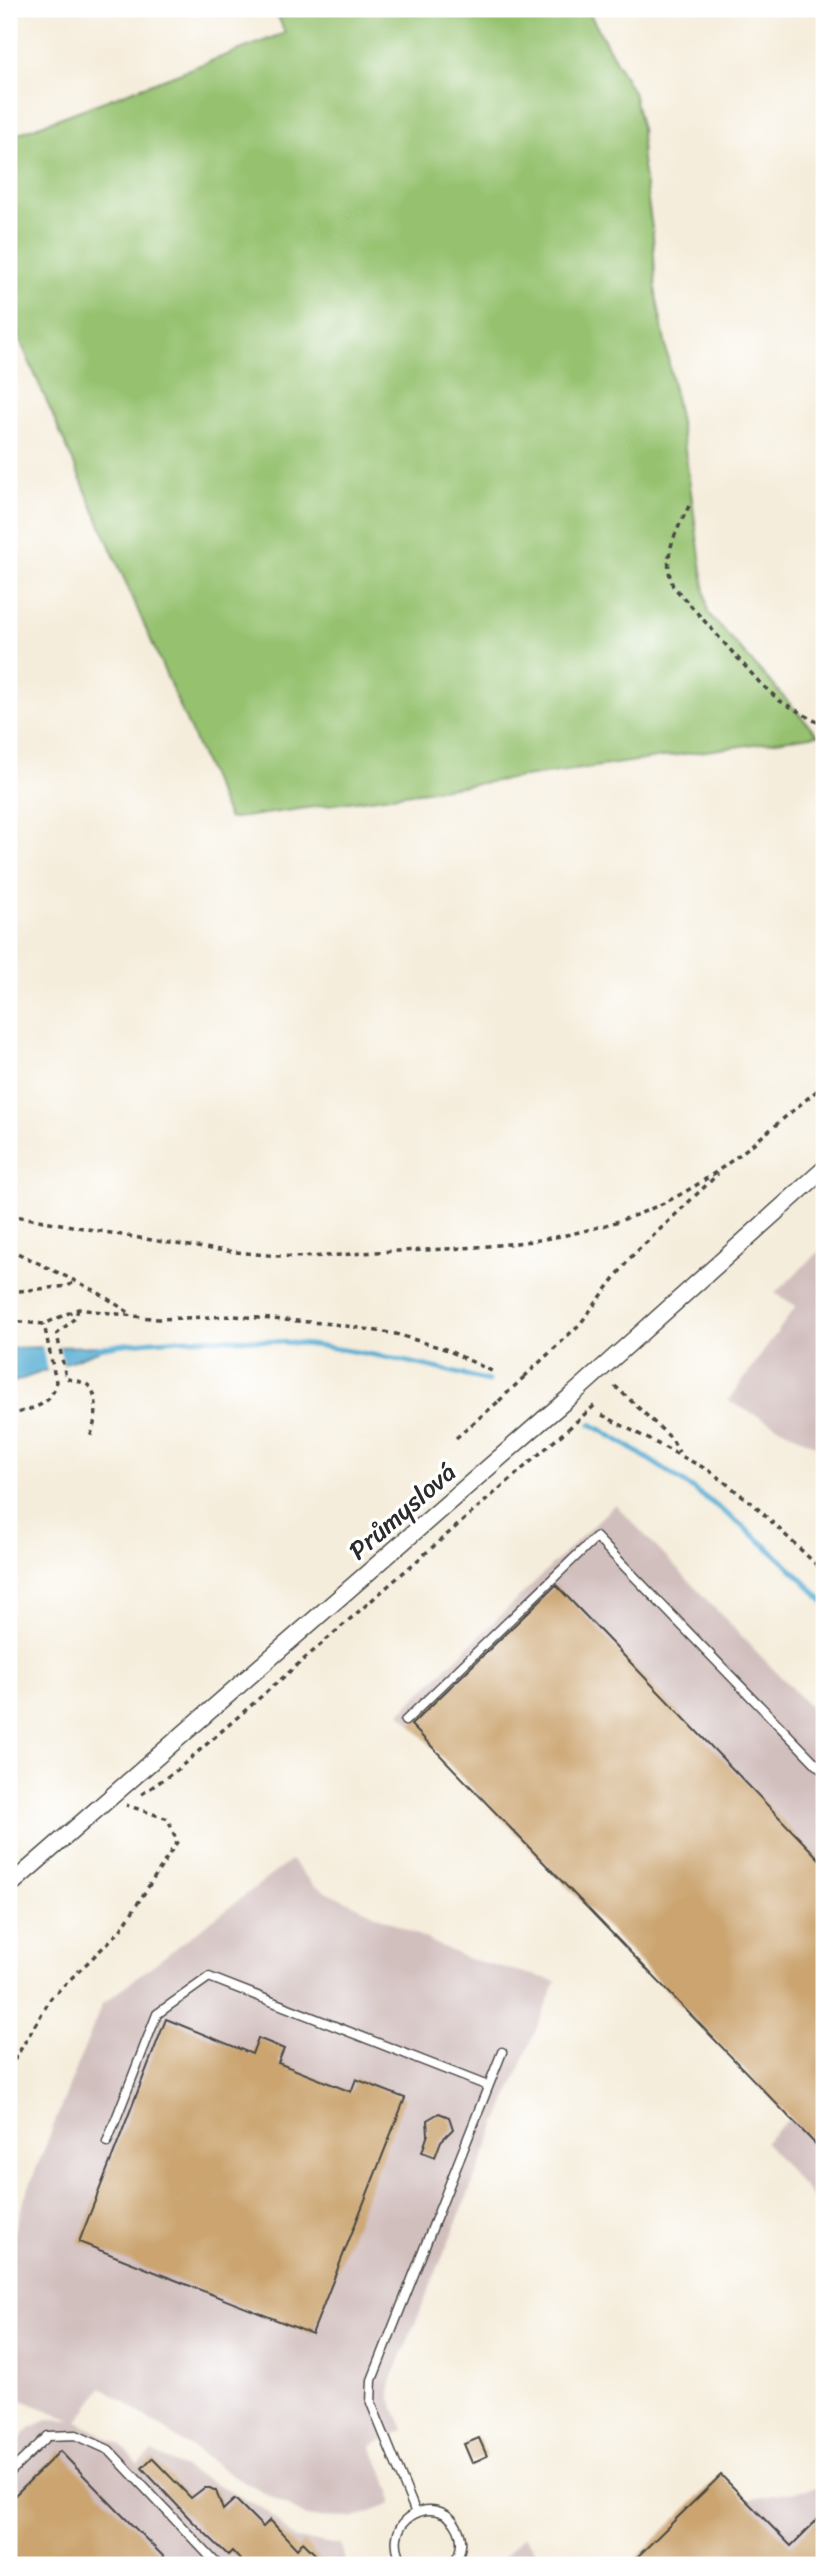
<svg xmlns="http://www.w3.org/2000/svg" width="833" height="2574" font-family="Sriracha,sans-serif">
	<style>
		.industrial { fill: #d1bfbe }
		.green { fill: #96c270; stroke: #60764e; stroke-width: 2 }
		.water { fill: #56add3; stroke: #406c7f; stroke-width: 2 }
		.pier { fill: #f5eddb }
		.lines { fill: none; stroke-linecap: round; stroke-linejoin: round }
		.stream { stroke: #56add3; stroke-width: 5 }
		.building { fill: #cba470 }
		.service-casing { stroke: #494845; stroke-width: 11 }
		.minor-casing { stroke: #494845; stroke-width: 19 }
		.path { stroke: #494845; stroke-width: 3.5; stroke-dasharray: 5 5; stroke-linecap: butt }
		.service { stroke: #fff; stroke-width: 8 }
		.minor { stroke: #fff; stroke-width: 16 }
		.minor-bridge-casing { stroke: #494845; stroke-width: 19; stroke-linecap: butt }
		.path-bridge { stroke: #494845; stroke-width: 3.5; stroke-dasharray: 5 5; stroke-linecap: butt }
		.minor-bridge { stroke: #fff; stroke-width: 16 }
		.labels { text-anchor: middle; stroke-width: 7; stroke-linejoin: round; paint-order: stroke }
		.street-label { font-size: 26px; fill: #2b2b2b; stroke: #fff }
	</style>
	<rect width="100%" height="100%" fill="#fff"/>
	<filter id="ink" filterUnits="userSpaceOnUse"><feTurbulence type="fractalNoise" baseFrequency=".0143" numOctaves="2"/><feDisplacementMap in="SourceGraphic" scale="14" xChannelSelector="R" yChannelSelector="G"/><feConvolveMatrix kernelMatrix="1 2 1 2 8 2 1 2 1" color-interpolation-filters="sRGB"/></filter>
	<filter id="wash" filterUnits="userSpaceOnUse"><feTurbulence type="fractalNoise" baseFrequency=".00686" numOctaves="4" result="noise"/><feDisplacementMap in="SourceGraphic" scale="28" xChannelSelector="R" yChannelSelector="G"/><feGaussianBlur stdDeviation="1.57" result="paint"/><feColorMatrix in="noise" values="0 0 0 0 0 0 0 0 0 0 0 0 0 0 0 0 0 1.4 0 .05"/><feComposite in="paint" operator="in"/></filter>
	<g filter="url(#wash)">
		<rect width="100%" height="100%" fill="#f5eddb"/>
		<!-- industrial -->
		<g class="industrial">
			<path d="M824 1247V1450L728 1401 796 1306 775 1293Z"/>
			<path d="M615 1504 824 1722V2211L765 2142 790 2118 400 1713Z"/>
			<path d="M291 1860 313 1885 466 1958 556 1981 391 2382 390 2396 404 2430 371 2446 391 2490 392 2504 355 2518 307 2517 233 2476 102 2387 78 2422 119 2444 139 2464 152 2452 232 2492 267 2511 295 2539 341 2545 346 2565H9V2450L31 2427 50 2419 72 2420 9 2395V2248L23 2202 102 2004Z"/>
			<path d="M721 2475 746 2500 824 2486V2565H629Z"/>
			<path d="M524 2536 545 2565H496Z"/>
		</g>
		<!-- green -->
		<path class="green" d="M275 9H587L633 92 641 126 642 160 653 235 656 294 685 450 708 613 818 735 229 819 9 315V137L285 33Z"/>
		<!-- water -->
		<path class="water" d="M97 1346 98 1351 9 1384V1348Z"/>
		<!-- pier -->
		<path class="pier" d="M59 1344 63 1366 47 1371 42 1346Z"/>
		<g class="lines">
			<!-- stream -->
			<g class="stream">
				<path d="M93 1349C226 1324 359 1347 488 1381"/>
				<path d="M591 1424C676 1474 757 1529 824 1602"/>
			</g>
		</g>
		<g id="blocks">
			<!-- building -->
			<g class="building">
				<path d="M556 1585 824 1864V2153L411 1725Z"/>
				<path d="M166 2019 252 2054 258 2038 275 2045 284 2049 278 2063 351 2092 356 2079 405 2098 312 2334 79 2242Z"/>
				<path d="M439 2113 449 2117 453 2129 441 2141 435 2157 422 2152 428 2134 427 2120Z"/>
				<path d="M479 2438 487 2456 472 2463 464 2444Z"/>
				<path d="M60 2451 118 2511 172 2565H15L9 2559V2501Z"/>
				<path d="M152 2458 191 2498 204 2488H210L216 2491 223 2510 235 2499 263 2527 270 2520 297 2549 303 2542 326 2565H245L232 2551 228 2555 191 2520 142 2468Z"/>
				<path d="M721 2475 791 2546 824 2513V2565H629Z"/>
			</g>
		</g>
	</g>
	<g filter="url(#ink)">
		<use href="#blocks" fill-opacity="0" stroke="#494845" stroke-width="2"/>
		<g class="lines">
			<defs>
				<g id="service">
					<path d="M405 1721 596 1537 824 1772"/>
					<path d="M107 2142 157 2014 209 1977 488 2086"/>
					<path d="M9 2473 48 2436 76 2435 109 2450 218 2565"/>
					<path d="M416 2513 371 2403 372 2380 502 2052"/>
					<path d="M405 2565C374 2522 438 2487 458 2529 464 2542 461 2554 452 2565"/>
				</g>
				<g id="minor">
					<path d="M571 1396 824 1169"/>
					<path d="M9 1886 544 1419"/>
				</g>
			</defs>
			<!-- service casing -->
			<use href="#service" class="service-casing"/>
			<!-- minor casing -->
			<use href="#minor" class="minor-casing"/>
			<!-- path -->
			<g class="path">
				<path d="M689 506C676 532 661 556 673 586L761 684 780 701 824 726"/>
				<path d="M9 1215C99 1230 190 1250 281 1256 320 1259 359 1252 398 1251 491 1248 587 1242 672 1199 728 1170 775 1124 824 1085"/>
				<path d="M9 1249 96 1291 131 1314"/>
				<path d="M9 1292 68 1286 74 1282"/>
				<path d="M78 1309 76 1317 57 1334 66 1378C72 1381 84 1381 89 1386 101 1399 95 1423 90 1438"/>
				<path d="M9 1321 44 1324 78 1309 158 1319 234 1316 334 1324 396 1334 445 1349 496 1373"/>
				<path d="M524 1377 580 1324 630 1258 718 1174"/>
				<path d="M615 1386 672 1439 679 1452"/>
				<path d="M602 1415 710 1471 753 1504 824 1572"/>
				<path d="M9 1416C30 1407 51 1409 56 1382L44 1324"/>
				<path d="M456 1438 499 1401"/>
				<path d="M142 1794 177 1770 568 1429"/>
				<path d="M9 2069 51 1998 120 1931 177 1842 168 1819 126 1805"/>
			</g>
			<!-- service -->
			<use href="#service" class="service"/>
			<!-- minor -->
			<use href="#minor" class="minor"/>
			<defs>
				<path id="minor-bridge" d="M544 1419 571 1396"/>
			</defs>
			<!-- minor-bridge casing -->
			<use href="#minor-bridge" class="minor-bridge-casing"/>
			<!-- path-bridge -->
			<g class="path-bridge">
				<path d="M499 1401 524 1377"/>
				<path d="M568 1429 595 1405"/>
			</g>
			<!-- minor-bridge -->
			<use href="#minor-bridge" class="minor-bridge"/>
		</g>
	</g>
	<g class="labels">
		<!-- street labels -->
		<g class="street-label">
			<text transform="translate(402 1511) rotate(-41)" y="9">Průmyslová</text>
		</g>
	</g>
	<!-- margin -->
	<rect width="833" height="2574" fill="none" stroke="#fff" stroke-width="35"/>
</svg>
